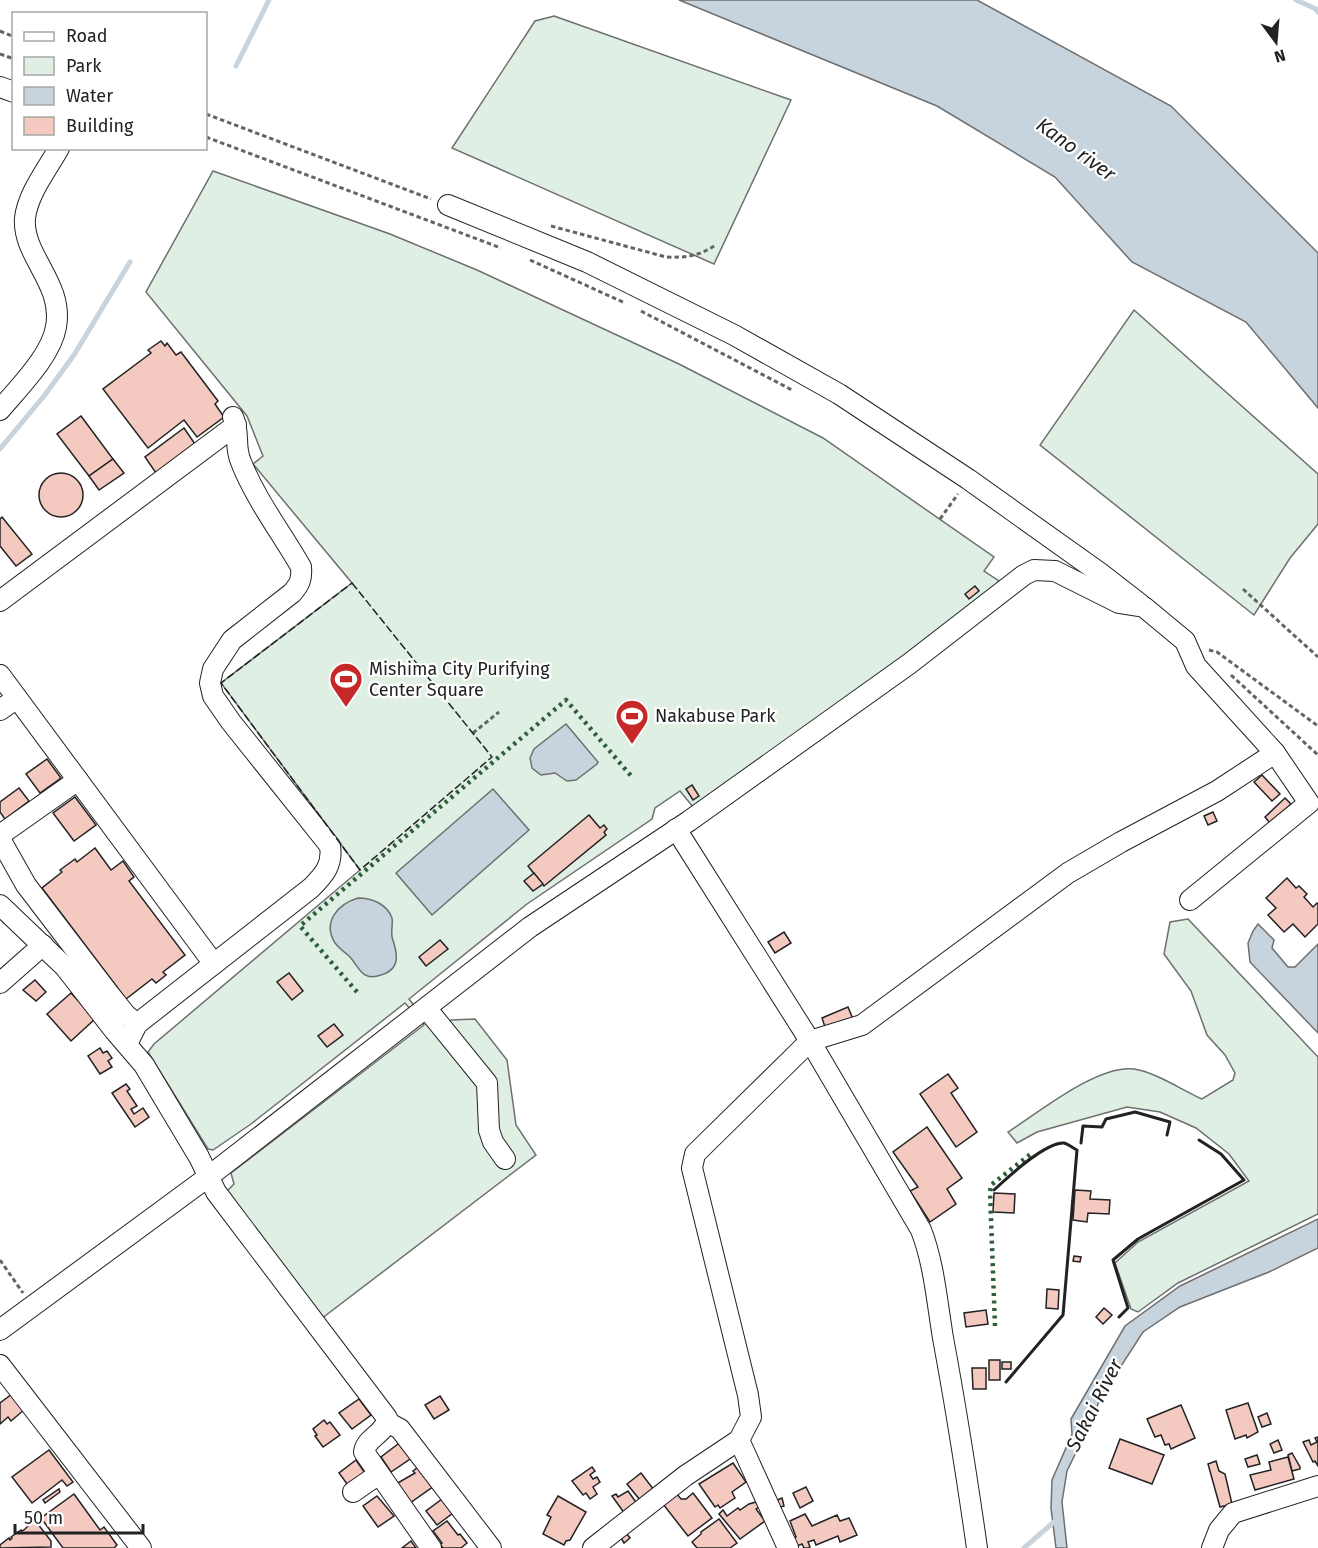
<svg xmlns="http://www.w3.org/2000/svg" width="1318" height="1548" font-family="'Fira Sans',sans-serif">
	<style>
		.green { fill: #e0efe3; stroke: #6f6f6f; stroke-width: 1.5 }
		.water { fill: #c7d3dd; stroke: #6f6f6f; stroke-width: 1.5 }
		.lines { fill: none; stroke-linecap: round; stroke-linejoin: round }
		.stream { stroke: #c7d3dd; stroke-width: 5 }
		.building { fill: #f3c9c0; stroke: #222; stroke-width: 1.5 }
		.minor-casing { stroke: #222; stroke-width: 22 }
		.path { stroke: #646464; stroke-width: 3; stroke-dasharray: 4.5 3; stroke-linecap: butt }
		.minor { stroke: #fff; stroke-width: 20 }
		.hedge { stroke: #2f5e38; stroke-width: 4.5; stroke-dasharray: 3 4.5; stroke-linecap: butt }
		.fence { stroke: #222; stroke-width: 1.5; stroke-dasharray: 8 3; stroke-linecap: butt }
		.wall { stroke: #222; stroke-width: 3 }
		.labels { text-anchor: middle; stroke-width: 4.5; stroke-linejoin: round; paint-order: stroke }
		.poi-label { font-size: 18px; fill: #222; stroke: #fff; text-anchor: start }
		.water-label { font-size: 20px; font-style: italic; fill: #222; stroke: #fff }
	</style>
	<rect width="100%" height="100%" fill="#fff"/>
	<!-- green -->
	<g class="green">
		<path d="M554 16 791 100 714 264 452 148 535 21Z"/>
		<path d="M213 171 390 234 477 270 679 364 823 438 994 557 984 571 999 581 988 594 827 714 693 807 680 791 655 808 652 819 527 904 409 999 434 1031 451 1020 475 1019 507 1060 516 1125 536 1155 321 1319 225 1193 234 1184 231 1173 424 1025 405 1003 251 1124 213 1150 208 1149 148 1052 154 1044 360 870 221 683 352 583 253 464 263 456 247 416 146 292Z"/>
		<path d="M1134 310 1318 474V524L1290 558 1254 615 1040 445Z"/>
		<path d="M1188 919 1318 1057V1214L1178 1283 1138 1312 1131 1309 1115 1263 1138 1242 1249 1181 1229 1154 1196 1128 1160 1112 1127 1107 1037 1132 1017 1143 1008 1132C1038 1113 1098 1064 1134 1069 1155 1072 1182 1090 1202 1099L1233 1080 1235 1073 1225 1055 1207 1035 1191 991 1164 954 1170 922Z"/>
	</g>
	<!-- water -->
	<g class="water">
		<path d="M679 0H977L1171 106 1318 253V408L1246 322 1132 262 1055 177 937 106Z"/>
		<path d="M566 724 598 762 597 764 576 780 567 781 555 773 541 775 532 768 530 758 534 749Z"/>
		<path d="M493 789 529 830 432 915 396 873Z"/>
		<path d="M358 898C372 898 387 904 392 918 393 924 391 931 392 937 397 952 402 969 381 975 361 982 359 966 349 956 344 952 339 948 335 943 322 922 338 904 358 898Z"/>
		<path d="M1258 924 1274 940 1272 948 1288 967H1295L1318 944V1033L1250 962 1248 943 1253 931Z"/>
		<path d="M1318 1219V1248L1269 1272 1180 1307 1143 1332 1101 1397 1088 1428 1067 1471 1062 1502 1067 1548H1056L1051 1508 1052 1480 1072 1434 1071 1419 1125 1326 1180 1286Z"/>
	</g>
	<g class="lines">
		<!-- stream -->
		<g class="stream">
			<path d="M1296 0 1316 9 1318 12"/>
			<path d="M236 66 269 0"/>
			<path d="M0 449 44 396 74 355 130 262"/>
			<path d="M1024 1548 1055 1521"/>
		</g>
	</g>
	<!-- building -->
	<g class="building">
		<path d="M161 341 165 346 167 343 176 355 181 352 218 401 215 404 224 417 197 437 184 420 148 448 103 389 151 353 148 350Z"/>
		<path d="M81 416 113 459 89 476 57 434Z"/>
		<path d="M184 428 195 444 156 473 145 457Z"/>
		<path d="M113 459 124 473 99 490 89 476Z"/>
		<circle cx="61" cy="495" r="22"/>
		<path d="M2 517 32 554 16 566 0 546V519Z"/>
		<path d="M975 586 979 591 969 599 965 594Z"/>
		<path d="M47 759 61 778 40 793 26 774Z"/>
		<path d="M1262 775 1280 794 1272 801 1254 782Z"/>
		<path d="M692 785 699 796 693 800 686 789Z"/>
		<path d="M19 788 29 801 5 819 0 812V802Z"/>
		<path d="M75 797 96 825 74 841 53 813Z"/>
		<path d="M1285 798 1291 804 1270 823 1265 817Z"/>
		<path d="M1213 812 1217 821 1208 825 1204 816Z"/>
		<path d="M589 815 600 828 604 825 607 829 604 832 606 835 544 886 528 866Z"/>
		<path d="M95 848 111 870 123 861 134 877 129 881 185 955 163 972 166 975 156 983 152 979 126 999 42 888 62 872 60 870 75 859 77 862Z"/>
		<path d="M534 873 543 884 533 891 524 881Z"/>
		<path d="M1287 878 1296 888 1299 886 1307 894 1304 897 1313 907 1317 903 1318 904V924L1305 937 1293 924 1284 932 1268 915 1276 908 1266 898Z"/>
		<path d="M784 932 791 943 775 953 768 942Z"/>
		<path d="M440 940 448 949 426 966 419 957Z"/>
		<path d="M289 973 303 991 292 1000 277 982Z"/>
		<path d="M35 980 46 992 36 1001 23 990Z"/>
		<path d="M71 993 95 1019 71 1041 47 1014Z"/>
		<path d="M848 1007 853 1019 826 1030 822 1018Z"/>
		<path d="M334 1024 343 1035 327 1047 318 1036Z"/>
		<path d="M100 1048 103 1053 107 1051 112 1058 108 1061 112 1067 100 1074 88 1056Z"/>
		<path d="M948 1074 958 1088 951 1093 977 1132 956 1147 920 1094Z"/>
		<path d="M126 1084 130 1089 127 1091 137 1106 131 1109 134 1114 143 1108 149 1117 135 1127 112 1093Z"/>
		<path d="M927 1127 962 1178 947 1189 956 1204 930 1222 910 1191 918 1187 893 1152Z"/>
		<path d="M1075 1190 1091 1191 1090 1199 1110 1200 1109 1214 1088 1213 1087 1222 1073 1220Z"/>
		<path d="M994 1193 1015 1194 1014 1213 993 1212Z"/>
		<path d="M1074 1256 1081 1257 1080 1262 1073 1261Z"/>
		<path d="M1047 1289 1059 1290 1058 1309 1046 1308Z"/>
		<path d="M1104 1308 1112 1315 1103 1324 1096 1317Z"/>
		<path d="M986 1310 988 1324 966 1327 964 1313Z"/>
		<rect x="989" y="1360" width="11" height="20"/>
		<rect x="1002" y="1362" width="9" height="7"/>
		<path d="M972 1368H986V1389H973Z"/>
		<path d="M12 1394 24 1410 11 1421 8 1417 0 1424V1403Z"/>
		<path d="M440 1396 449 1410 434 1419 425 1405Z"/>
		<path d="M359 1399 371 1415 352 1429 339 1413Z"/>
		<path d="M1248 1403 1258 1432 1247 1438 1246 1435 1235 1439 1226 1410Z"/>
		<path d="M1181 1405 1195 1438 1171 1449 1169 1444 1165 1445 1161 1435 1155 1437 1147 1419Z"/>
		<path d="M1267 1413 1271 1424 1262 1427 1258 1417Z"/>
		<path d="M324 1420 327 1424 330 1422 340 1435 323 1447 315 1436 317 1435 313 1429Z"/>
		<path d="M1318 1437V1466L1315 1461 1313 1462 1303 1442 1309 1440 1311 1445 1317 1442 1315 1438Z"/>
		<path d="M1120 1439 1164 1455 1152 1484 1109 1468Z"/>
		<path d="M1278 1440 1282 1450 1274 1453 1270 1444Z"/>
		<path d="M402 1441 413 1457 391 1472 381 1457Z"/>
		<path d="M49 1450 73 1482 67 1486 62 1480 32 1503 12 1477Z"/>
		<path d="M1292 1453 1300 1467V1469L1292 1471 1288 1455Z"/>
		<path d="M1257 1455 1260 1464 1248 1467 1245 1459Z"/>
		<path d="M1288 1457 1294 1479 1255 1490 1250 1475 1271 1470 1269 1462Z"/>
		<path d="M356 1460 367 1476 350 1488 339 1473Z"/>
		<path d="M1216 1461 1219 1471 1225 1474 1232 1504 1220 1507 1208 1464Z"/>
		<path d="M733 1463 746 1482 732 1492 735 1498 720 1508 718 1505 715 1507 699 1484Z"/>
		<path d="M418 1467 434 1486 410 1503 396 1484 415 1473 413 1471Z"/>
		<path d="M592 1467 595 1471 590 1475 593 1479 597 1477 600 1482 593 1487 597 1494 590 1499 586 1493 583 1495 572 1481Z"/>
		<path d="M641 1473 654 1490 640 1500 627 1484Z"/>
		<path d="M806 1487 813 1501 800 1508 793 1493Z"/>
		<path d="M59 1489 60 1492 45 1503 43 1500Z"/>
		<path d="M628 1491 638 1505 625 1514 612 1496 616 1494 618 1497Z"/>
		<path d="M693 1493 712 1518 688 1536 663 1504 677 1494 681 1499H686Z"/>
		<path d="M74 1494 100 1530 104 1527 117 1545 114 1548H63L41 1518Z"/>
		<path d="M377 1496 394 1516 378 1527 363 1506Z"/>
		<path d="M558 1496 586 1512 570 1540 566 1541 564 1545 543 1534 551 1517 547 1515Z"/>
		<path d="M782 1498 784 1506 777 1508 775 1501Z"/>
		<path d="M442 1499 453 1513 437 1525 426 1511Z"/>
		<path d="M756 1502 759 1507 756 1509 765 1521 740 1539 719 1514 723 1510 727 1516 738 1508 740 1510 749 1504Z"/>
		<path d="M805 1514 812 1526 837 1515 840 1521 849 1518 857 1535 840 1542 838 1536 816 1545 814 1540 808 1542 810 1547 808 1548H804L802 1544 797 1546 794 1538 796 1537 790 1521Z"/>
		<path d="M719 1519 737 1543 730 1548H697L692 1542 701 1534V1532Z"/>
		<path d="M447 1521 458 1535 460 1534 467 1543 461 1548H443L440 1544 442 1543 433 1531Z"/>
		<path d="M32 1522 37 1523 51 1541V1547L0 1548V1545L9 1538 10 1540 12 1538 11 1537 21 1530 22 1531 25 1529Z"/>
		<path d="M627 1534 630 1538 624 1543 621 1538Z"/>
		<path d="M411 1541 416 1548H402Z"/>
	</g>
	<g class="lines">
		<defs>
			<g id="minor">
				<path d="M0 87 14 92"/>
				<path d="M448 205 587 262 734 335 839 394 968 479 1100 573 1140 604"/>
				<path d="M0 410C19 387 51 356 56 327 64 283 22 256 25 218 28 193 47 170 59 148"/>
				<path d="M0 601 236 425"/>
				<path d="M0 675 214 964"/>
				<path d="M0 710 17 698"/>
				<path d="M676 829 810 1041 921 1230C934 1263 937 1302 943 1338 956 1408 967 1478 977 1548"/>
				<path d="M0 835 78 780"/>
				<path d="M0 839 26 885 110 995 126 1015 137 1024"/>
				<path d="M0 905 65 967 114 1030 144 1065 199 1157 216 1192 387 1418C386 1434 366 1437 364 1452L431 1548"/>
				<path d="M0 983 43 945"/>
				<path d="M427 1009 487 1083 489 1130 493 1142 505 1159"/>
				<path d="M127 1044 137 1024 311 888C324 875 333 865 330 846L231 722 213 696 210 683 213 669 232 640 292 593C300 584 302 579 301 567 281 532 256 500 241 462 234 447 240 432 233 417"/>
				<path d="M0 1330 208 1177 530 927 689 821 909 664 1024 575 1034 570 1055 571 1119 603 1144 607 1185 641 1196 666 1275 753 1309 803 1190 900"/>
				<path d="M0 1365 141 1548"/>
				<path d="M387 1422 400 1429 491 1548"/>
				<path d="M739 1440 788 1548"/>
				<path d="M353 1492 379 1474"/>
				<path d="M593 1548 685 1476 739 1440 751 1417 748 1395 692 1168 695 1154 810 1041 862 1025 1068 873 1121 842 1217 791 1275 753"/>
				<path d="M1212 1548 1219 1530 1233 1513 1318 1486"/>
			</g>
		</defs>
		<!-- minor casing -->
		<use href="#minor" class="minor-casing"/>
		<!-- path -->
		<g class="path">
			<path d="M0 31 14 37"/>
			<path d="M0 54 14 59"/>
			<path d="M206 114 431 199"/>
			<path d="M206 137 501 248"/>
			<path d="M551 226 666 257C684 258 699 256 714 246"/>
			<path d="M530 260 625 303"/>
			<path d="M641 311 792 390"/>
			<path d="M940 519 958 494"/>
			<path d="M1243 589 1318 657"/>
			<path d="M1209 650 1217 652 1318 726"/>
			<path d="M1231 675 1318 755"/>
			<path d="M473 733 499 712"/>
			<path d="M0 1260 23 1293"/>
		</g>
		<!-- minor -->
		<use href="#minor" class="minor"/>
		<!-- hedge -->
		<g class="hedge">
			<path d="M357 992 300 926 566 700 632 777"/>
			<path d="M995 1326 990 1192 991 1185 1032 1153"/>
		</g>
		<!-- fence -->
		<path class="fence" d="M352 583 492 757 360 870 221 683Z"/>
		<!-- wall -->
		<g class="wall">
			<path d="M1081 1143 1083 1126 1102 1127 1106 1119 1135 1112 1170 1122 1167 1135"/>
			<path d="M994 1190C1008 1177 1045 1142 1064 1143 1068 1144 1073 1148 1077 1150L1063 1315 1006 1382"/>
			<path d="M1119 1317 1128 1308 1113 1260 1138 1239 1154 1230 1244 1180 1221 1154 1199 1140"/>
		</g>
	</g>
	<!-- icons -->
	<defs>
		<symbol id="stadium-pin" viewBox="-11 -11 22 30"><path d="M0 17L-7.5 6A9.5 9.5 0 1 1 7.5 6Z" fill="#c62828" stroke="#fff"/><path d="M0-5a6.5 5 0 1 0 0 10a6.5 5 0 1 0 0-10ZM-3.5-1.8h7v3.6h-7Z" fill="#fff"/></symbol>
	</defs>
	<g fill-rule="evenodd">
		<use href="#stadium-pin" x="327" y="660" width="38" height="52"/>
		<use href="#stadium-pin" x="613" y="697" width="38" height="52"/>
	</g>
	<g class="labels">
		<!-- poi labels -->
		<g class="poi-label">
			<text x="369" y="675">Mishima City Purifying<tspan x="369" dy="21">Center Square</tspan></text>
			<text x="655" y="722">Nakabuse Park</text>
		</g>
		<!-- water labels -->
		<g class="water-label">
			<text transform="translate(1076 149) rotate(36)" y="7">Kano river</text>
			<text transform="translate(1094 1405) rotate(-63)" y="7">Sakai River</text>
		</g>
	</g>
	<!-- legend -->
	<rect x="12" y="12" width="195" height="138" fill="#ffffff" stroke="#a7a7a7" stroke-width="1.5"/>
	<rect x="24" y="32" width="30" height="9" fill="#ffffff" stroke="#a7a7a7" stroke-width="1.5"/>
	<text x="66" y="42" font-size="18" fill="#222222">Road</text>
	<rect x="24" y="57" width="30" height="18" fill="#e0efe3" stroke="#a7a7a7" stroke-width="1.5"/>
	<text x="66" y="72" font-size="18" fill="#222222">Park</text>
	<rect x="24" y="87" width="30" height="18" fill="#c7d3dd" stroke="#a7a7a7" stroke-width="1.5"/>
	<text x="66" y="102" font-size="18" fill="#222222">Water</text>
	<rect x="24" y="117" width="30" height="18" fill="#f3c9c0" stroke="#a7a7a7" stroke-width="1.5"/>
	<text x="66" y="132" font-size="18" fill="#222222">Building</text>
	<!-- north arrow -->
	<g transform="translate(1276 42) rotate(164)" stroke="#ffffff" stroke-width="4.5" paint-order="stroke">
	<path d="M0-4.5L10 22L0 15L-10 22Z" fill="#222222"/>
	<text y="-9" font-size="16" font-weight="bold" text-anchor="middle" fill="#222222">N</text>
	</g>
	<!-- scale -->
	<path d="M15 1524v9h128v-9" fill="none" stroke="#222222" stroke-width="3"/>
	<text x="24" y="1524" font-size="18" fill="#222222" stroke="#ffffff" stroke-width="4.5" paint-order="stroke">50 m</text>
</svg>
